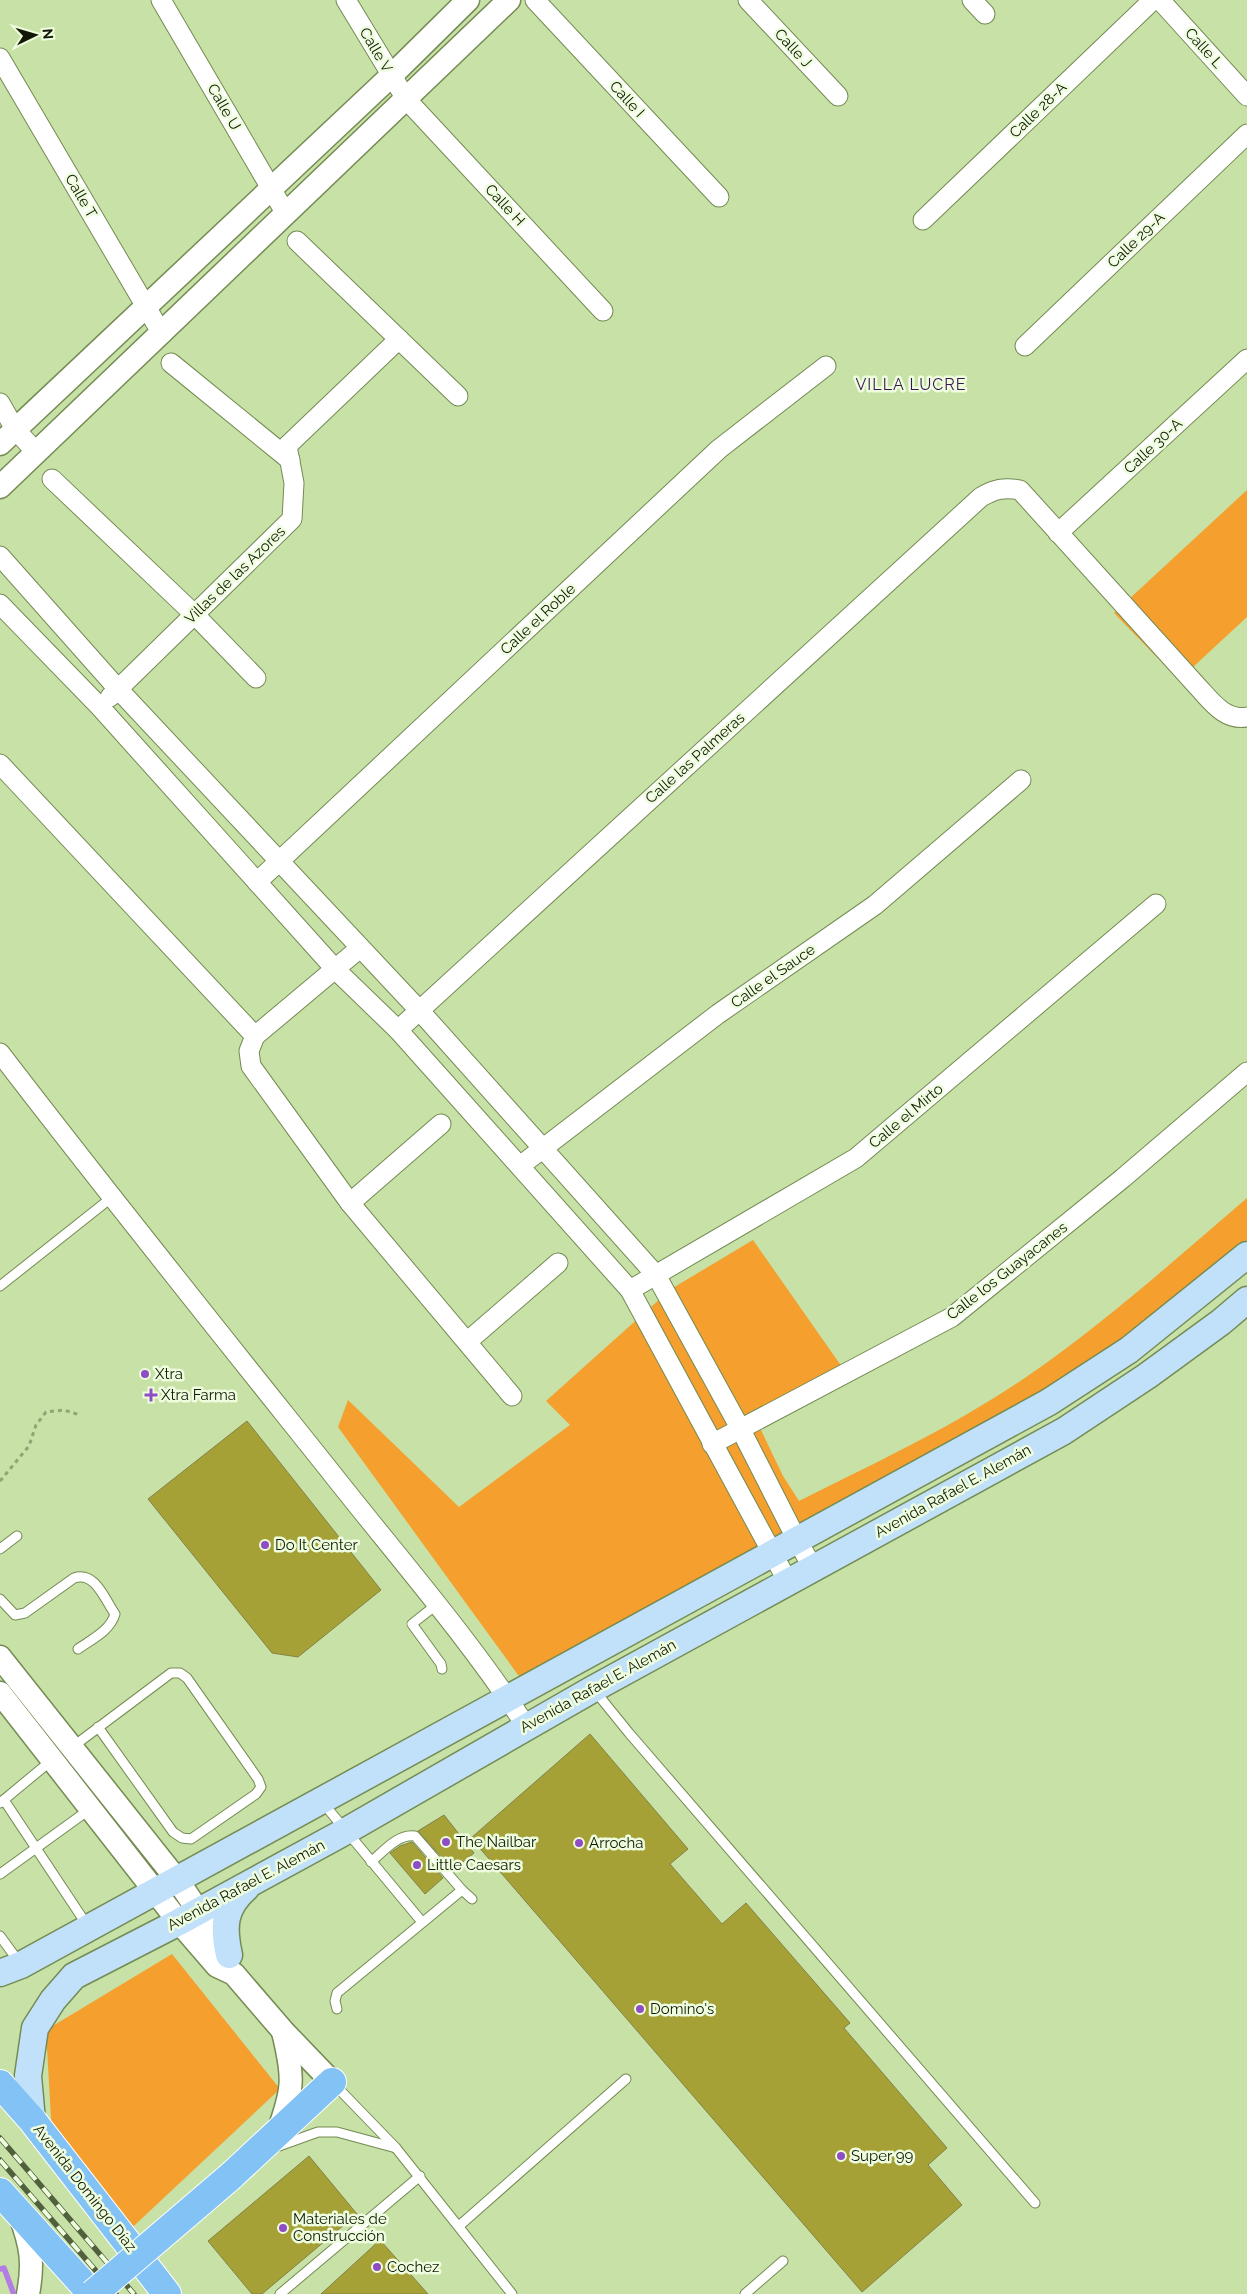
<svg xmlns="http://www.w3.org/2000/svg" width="1247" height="2294" font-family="Raleway,sans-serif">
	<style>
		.green { fill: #f59f2f }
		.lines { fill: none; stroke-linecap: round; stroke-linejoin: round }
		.stream { stroke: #b47ce5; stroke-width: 5.5 }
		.building { fill: #a5a136; stroke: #848245 }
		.service-casing { stroke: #748b53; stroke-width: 11 }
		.minor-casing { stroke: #748b53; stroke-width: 21 }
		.tertiary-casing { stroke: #748b53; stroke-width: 25 }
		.secondary-casing { stroke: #748b53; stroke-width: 29 }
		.primary-casing { stroke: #fff; stroke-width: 30 }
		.path { stroke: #90a475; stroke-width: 3; stroke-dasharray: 4 4; stroke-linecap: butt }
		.service { stroke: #fff; stroke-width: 9 }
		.minor { stroke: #fff; stroke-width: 19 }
		.tertiary { stroke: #fff; stroke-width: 22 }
		.secondary { stroke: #c1e1fa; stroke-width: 26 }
		.primary { stroke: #83c2f4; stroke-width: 28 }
		.rail-casing { stroke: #51603d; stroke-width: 5.5 }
		.rail { stroke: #effddf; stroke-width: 4; stroke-dasharray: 11; stroke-linecap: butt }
		.primary-bridge-casing { stroke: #fff; stroke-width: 30; stroke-linecap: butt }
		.primary-bridge { stroke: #83c2f4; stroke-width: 28 }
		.poi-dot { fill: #8e4dc2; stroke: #effddf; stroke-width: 2 }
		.labels { text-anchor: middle; stroke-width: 5; stroke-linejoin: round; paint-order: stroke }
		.street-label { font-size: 15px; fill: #111904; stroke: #effddf }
		.poi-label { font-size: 15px; fill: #111904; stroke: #effddf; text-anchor: start }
		.neighbourhood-label { font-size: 16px; letter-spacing: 1px; fill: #37174f; stroke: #effddf }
	</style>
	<rect width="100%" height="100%" fill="#c7e1a6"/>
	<!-- green -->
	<g class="green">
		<path d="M1247 490V617L1179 680 1114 613Z"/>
		<path d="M1247 1198V1240L1114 1350 1033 1403 521 1679 338 1427 348 1400 459 1507 570 1425 546 1401 671 1289 753 1240 849 1377 760 1428 783 1476 799 1501C879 1461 959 1424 1032 1373 1108 1320 1177 1258 1247 1198Z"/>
		<path d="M172 1954 280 2089 121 2238 52 2136 46 2030Z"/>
	</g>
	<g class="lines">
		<!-- stream -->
		<path class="stream" d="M0 2269 4 2268 13 2292"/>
	</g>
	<!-- building -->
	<g class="building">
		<path d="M247 1421 381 1590 298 1657 272 1653 148 1499Z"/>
		<path d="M590 1734 688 1849 670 1864 722 1924 746 1903 850 2023 844 2028 947 2148 928 2165 962 2205 862 2292 471 1838Z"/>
		<path d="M444 1815 474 1853 453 1870 418 1831Z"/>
		<path d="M412 1842 443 1878 425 1894 390 1853 400 1846Z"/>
		<path d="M309 2156 357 2214 262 2294H252L208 2241Z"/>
		<path d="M380 2240 428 2294H321Z"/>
	</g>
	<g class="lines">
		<defs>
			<g id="service">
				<path d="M0 1286 111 1198"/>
				<path d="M0 1549 17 1536"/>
				<path d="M0 1599 15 1615 25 1613 74 1578C95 1571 104 1598 115 1614 110 1631 92 1639 78 1649"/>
				<path d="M436 1605 412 1624 441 1664 442 1669"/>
				<path d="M595 1691 629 1733 1035 2203"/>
				<path d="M71 1748 171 1673H180L187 1678 258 1779 261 1787 256 1794 191 1839 182 1838 173 1832 98 1727"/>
				<path d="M4 1800 87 1925"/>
				<path d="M0 1803 52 1760"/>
				<path d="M323 1803 422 1922"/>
				<path d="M371 1862C384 1851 397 1834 415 1836L462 1890"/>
				<path d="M0 1874 90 1809"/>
				<path d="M0 1936 19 1962"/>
				<path d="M337 2009 335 2001 337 1993 462 1890 472 1899"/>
				<path d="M334 2084 396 2148 512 2294"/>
				<path d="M279 2146 318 2132H337L396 2148"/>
				<path d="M459 2226 626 2079"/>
				<path d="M280 2294 420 2176"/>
				<path d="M745 2294 783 2261"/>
			</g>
			<g id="minor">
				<path d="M161 0 286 214"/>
				<path d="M346 0 406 99 603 311"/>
				<path d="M535 0 719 197"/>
				<path d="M748 0 838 96"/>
				<path d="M972 0 985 14"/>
				<path d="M1160 0 1247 96"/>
				<path d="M0 58 162 334"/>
				<path d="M923 220 1153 0"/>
				<path d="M297 241 458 396"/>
				<path d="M1025 346 1247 134"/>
				<path d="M171 363 290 460"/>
				<path d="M0 403 15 429 35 451"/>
				<path d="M52 479 194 614 256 678"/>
				<path d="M1058 533 1247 359"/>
				<path d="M0 556 118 689 419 1010 656 1275 740 1428 797 1540 813 1568"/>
				<path d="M0 604 100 707 336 970 398 1030 630 1290 788 1582"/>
				<path d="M110 697 292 519 294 483 287 446 399 339"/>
				<path d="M0 764 255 1036"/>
				<path d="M257 882 719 449 826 366"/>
				<path d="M360 948 255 1036 249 1051 251 1066 350 1203 512 1396"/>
				<path d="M398 1030 981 497C995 489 1004 487 1020 490L1198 687C1212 702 1225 721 1247 717"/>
				<path d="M0 1053C108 1194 219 1332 330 1471 396 1555 468 1637 526 1726"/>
				<path d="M520 1166 718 1014 875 905 1021 780"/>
				<path d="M350 1203 441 1124"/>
				<path d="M630 1290 856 1158 1156 904"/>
				<path d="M468 1341 558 1263"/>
				<path d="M712 1444 952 1317 1123 1178 1247 1072"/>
			</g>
			<g id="tertiary">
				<path d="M0 444 391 76 468 0"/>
				<path d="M0 487 509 0"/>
				<path d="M0 1657 178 1881 229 1956"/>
				<path d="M0 1693 179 1922 217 1966 234 1974 283 2031 332 2082"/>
				<path d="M278 2132C294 2088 294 2077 283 2032"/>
				<path d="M20 2216C31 2245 34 2263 28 2294"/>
			</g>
			<g id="secondary">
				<path d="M229 1955C223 1928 223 1908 246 1888"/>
				<path d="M0 1973 21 1965 1049 1402 1129 1350 1247 1255"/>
				<path d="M32 2120 28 2076 35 2028 53 2000 74 1976 179 1922 346 1831 593 1689 1064 1431 1147 1376 1221 1322 1247 1300"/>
			</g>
			<g id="primary">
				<path d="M0 2084 32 2120 167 2294"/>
				<path d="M231 2176 332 2082"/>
				<path d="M0 2192 92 2294"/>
			</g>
		</defs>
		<!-- service casing -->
		<use href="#service" class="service-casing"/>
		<!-- minor casing -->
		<use href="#minor" class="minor-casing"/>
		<!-- tertiary casing -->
		<use href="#tertiary" class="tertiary-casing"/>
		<!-- secondary casing -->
		<use href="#secondary" class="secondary-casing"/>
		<!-- primary casing -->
		<use href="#primary" class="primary-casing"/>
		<!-- path -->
		<path class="path" d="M0 1481 29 1446 36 1425 46 1412 64 1410 80 1415"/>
		<!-- service -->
		<use href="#service" class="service"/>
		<!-- minor -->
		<use href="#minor" class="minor"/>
		<!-- tertiary -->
		<use href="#tertiary" class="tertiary"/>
		<!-- secondary -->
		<use href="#secondary" class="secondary"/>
		<!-- primary -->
		<use href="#primary" class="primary"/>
		<defs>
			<g id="rail">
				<path d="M0 2138 134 2294"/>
				<path d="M0 2160 116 2294"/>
			</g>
		</defs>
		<!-- rail casing -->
		<use href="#rail" class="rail-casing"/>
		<!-- rail -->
		<use href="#rail" class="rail"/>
		<defs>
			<path id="primary-bridge" d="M93 2294 231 2176"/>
		</defs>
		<!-- primary-bridge casing -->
		<use href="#primary-bridge" class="primary-bridge-casing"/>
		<!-- primary-bridge -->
		<use href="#primary-bridge" class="primary-bridge"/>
	</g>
	<!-- markers -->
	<g class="poi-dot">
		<circle cx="145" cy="1374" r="5"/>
		<path d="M148.5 1387.5h5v5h5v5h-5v5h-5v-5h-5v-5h5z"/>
		<circle cx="265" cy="1545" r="5"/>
		<circle cx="446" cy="1842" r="5"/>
		<circle cx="579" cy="1843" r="5"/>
		<circle cx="417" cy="1865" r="5"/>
		<circle cx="640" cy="2009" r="5"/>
		<circle cx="841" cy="2156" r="5"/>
		<circle cx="283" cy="2228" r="5"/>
		<circle cx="377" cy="2267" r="5"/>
	</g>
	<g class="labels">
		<!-- street labels -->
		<g class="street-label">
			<text transform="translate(793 48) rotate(47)" y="5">Calle J</text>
			<text transform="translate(1204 48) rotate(48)" y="5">Calle L</text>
			<text transform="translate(376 50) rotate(59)" y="5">Calle V</text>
			<text transform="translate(627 99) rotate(47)" y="5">Calle I</text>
			<text transform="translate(224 107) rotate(60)" y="5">Calle U</text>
			<text transform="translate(1038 110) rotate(-44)" y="5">Calle 28-A</text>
			<text transform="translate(81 196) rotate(60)" y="5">Calle T</text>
			<text transform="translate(505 205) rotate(47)" y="5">Calle H</text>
			<text transform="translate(1136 240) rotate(-44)" y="5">Calle 29-A</text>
			<text transform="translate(1153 446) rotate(-43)" y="5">Calle 30-A</text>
			<text transform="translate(235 575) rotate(-44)" y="5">Villas de las Azores</text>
			<text transform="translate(538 619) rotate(-43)" y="5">Calle el Roble</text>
			<text transform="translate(695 758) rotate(-42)" y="5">Calle las Palmeras</text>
			<text transform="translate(773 976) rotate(-35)" y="5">Calle el Sauce</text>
			<text transform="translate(906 1116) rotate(-40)" y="5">Calle el Mirto</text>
			<text transform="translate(1007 1271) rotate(-38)" y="5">Calle los Guayacanes</text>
			<text transform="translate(953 1491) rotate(-29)" y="5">Avenida Rafael E. Alemán</text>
			<text transform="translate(598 1686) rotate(-29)" y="5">Avenida Rafael E. Alemán</text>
			<text transform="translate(246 1885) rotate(-28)" y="5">Avenida Rafael E. Alemán</text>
			<text transform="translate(85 2188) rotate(52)" y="5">Avenida Domingo Díaz</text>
		</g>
		<!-- poi labels -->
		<g class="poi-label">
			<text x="155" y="1379">Xtra</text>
			<text x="161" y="1400">Xtra Farma</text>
			<text x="275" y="1550">Do It Center</text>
			<text x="456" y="1847">The Nailbar</text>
			<text x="589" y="1848">Arrocha</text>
			<text x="427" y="1870">Little Caesars</text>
			<text x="650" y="2014">Domino's</text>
			<text x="851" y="2161">Super 99</text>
			<text x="293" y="2224">Materiales de<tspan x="293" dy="17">Construcción</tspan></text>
			<text x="387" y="2272">Cochez</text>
		</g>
		<!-- neighbourhood labels -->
		<g class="neighbourhood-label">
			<text x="911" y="390">VILLA LUCRE</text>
		</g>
	</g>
	<!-- north arrow -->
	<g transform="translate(35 35) rotate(85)" stroke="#effddf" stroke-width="4" paint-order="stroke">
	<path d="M0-4L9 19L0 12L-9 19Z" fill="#111904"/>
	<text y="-8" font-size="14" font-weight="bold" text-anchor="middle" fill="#111904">N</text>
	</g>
</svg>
